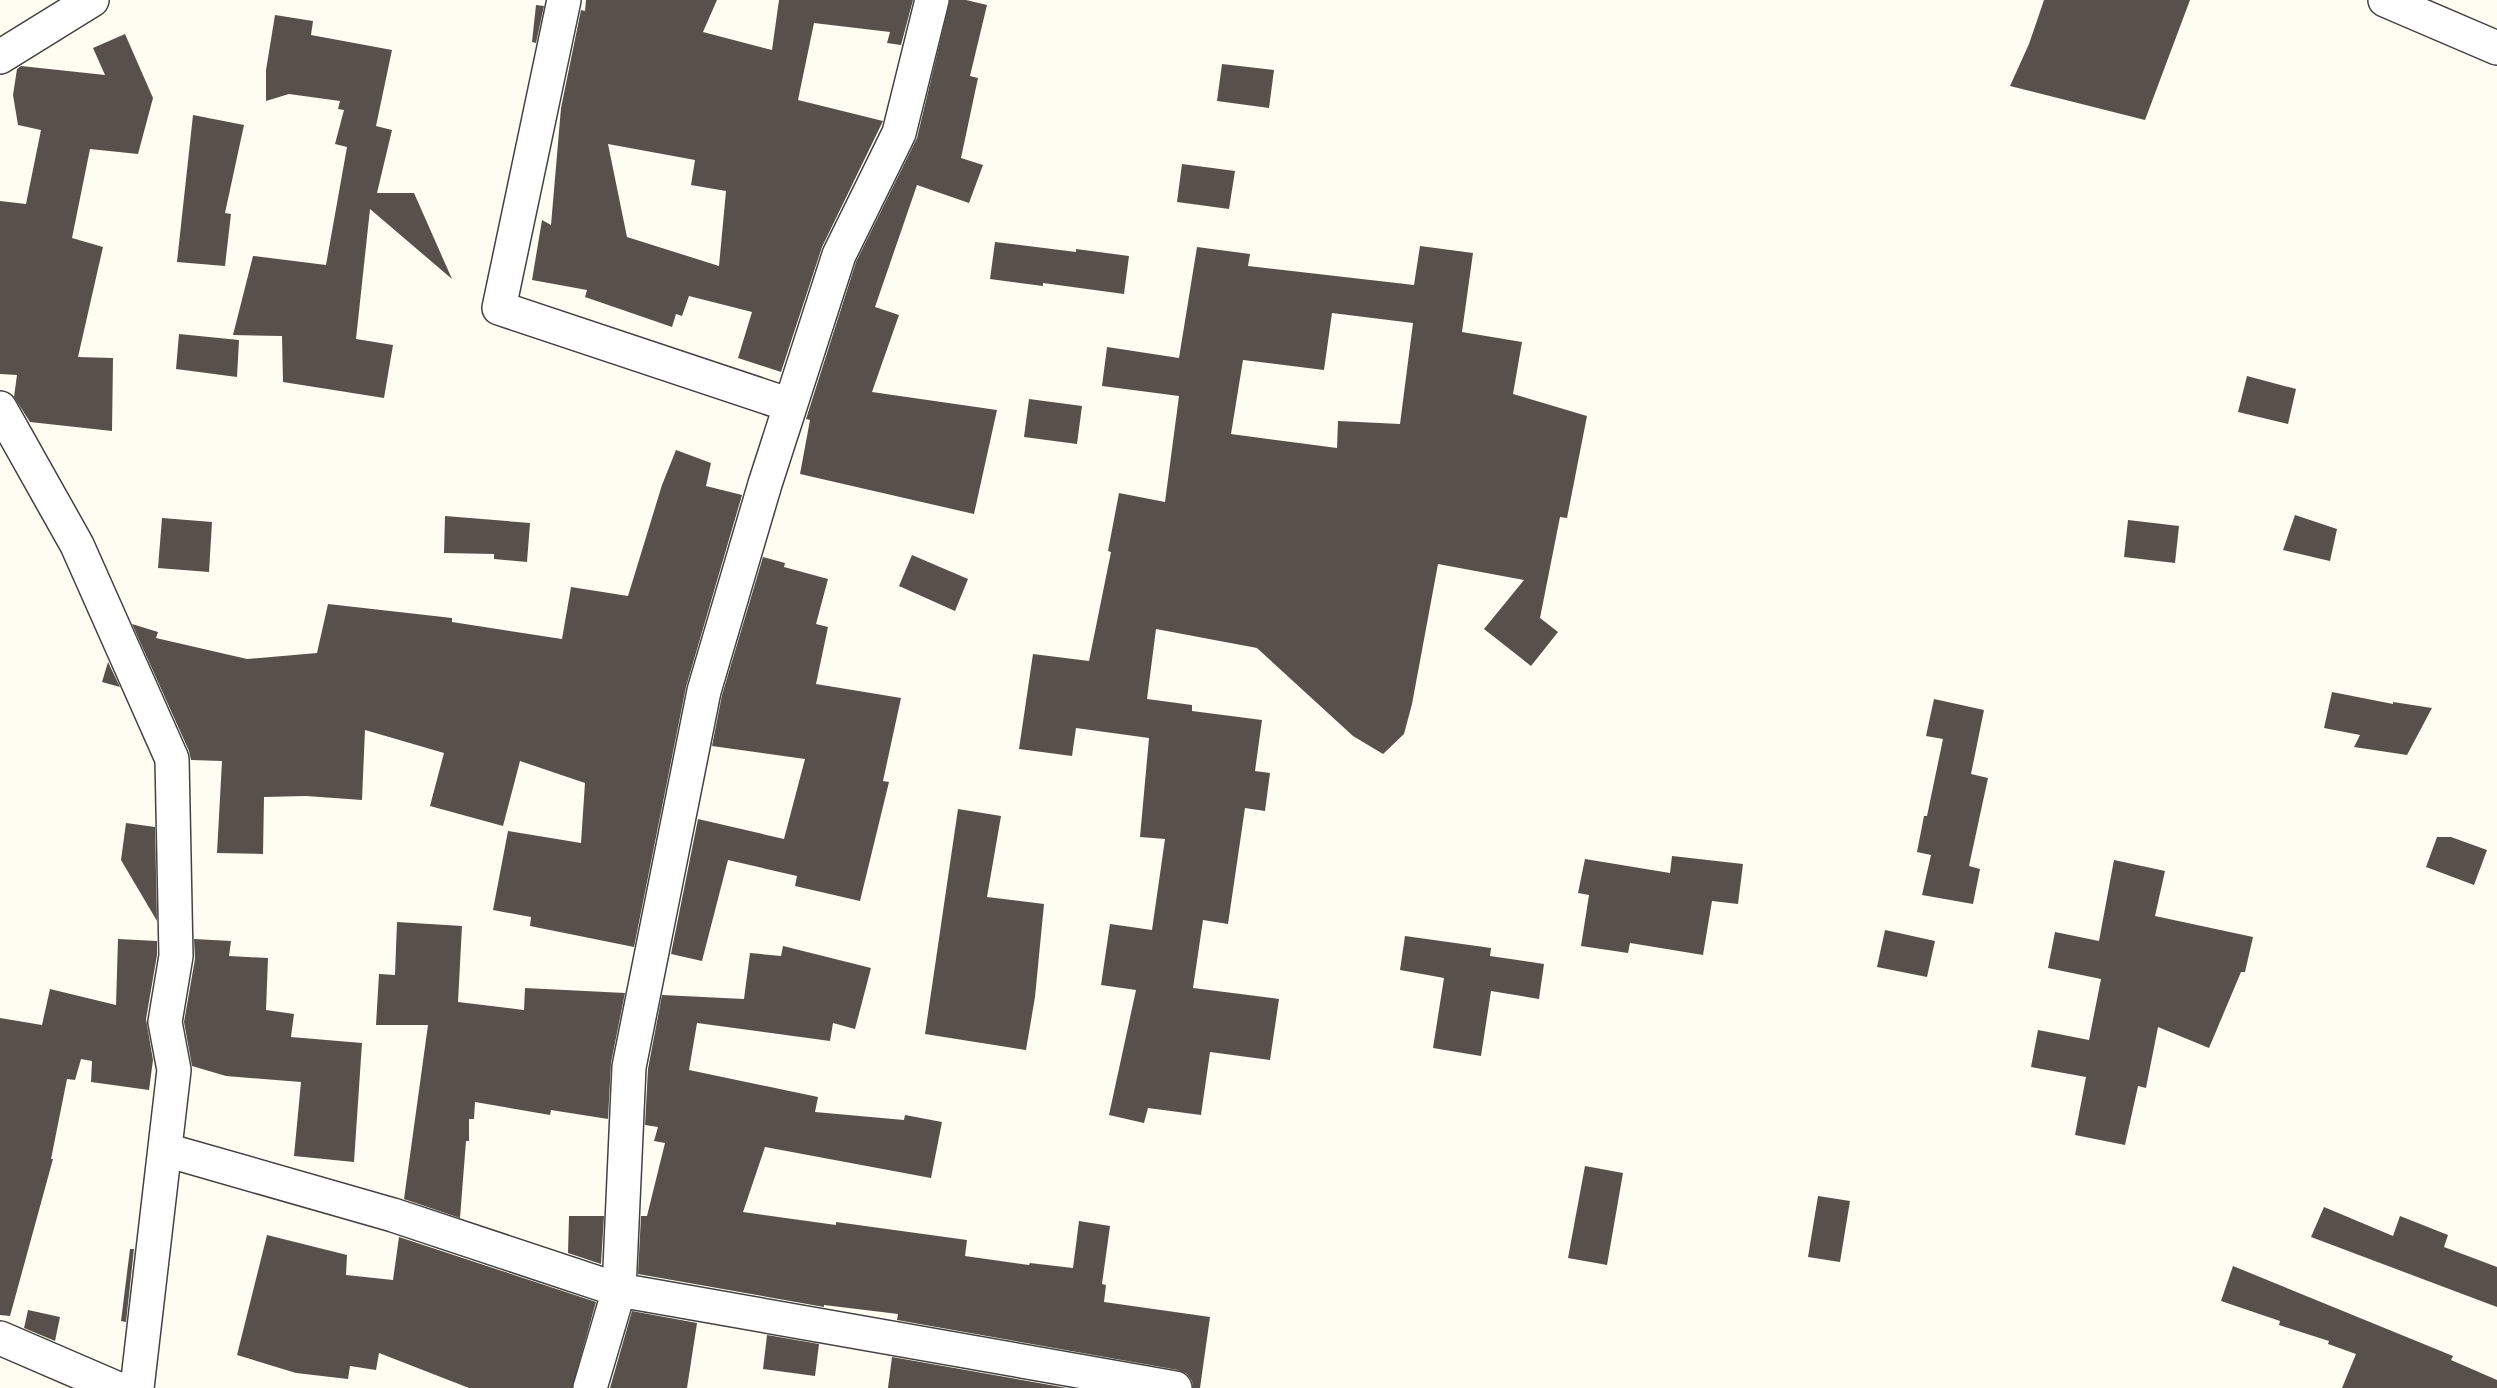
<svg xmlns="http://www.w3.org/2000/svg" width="2497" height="1388" font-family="'Playfair Display',serif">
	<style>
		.building { fill: #58514b; fill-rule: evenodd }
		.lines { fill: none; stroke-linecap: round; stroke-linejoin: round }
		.minor-casing { stroke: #424242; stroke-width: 36 }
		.tertiary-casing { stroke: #424242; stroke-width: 36 }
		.minor { stroke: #fff; stroke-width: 33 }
		.tertiary { stroke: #fff; stroke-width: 33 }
	</style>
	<rect width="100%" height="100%" fill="#fffdf2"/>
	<!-- building -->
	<g class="building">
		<path d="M586 0H717L703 32 772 50 779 0H913L901 45 887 43 890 32 814 23 798 100 883 121 822 247 781 372 738 358 752 312 689 296 682 316 676 314 672 327 585 297 587 290 532 280 542 220 551 225 561 108 581 10 585 11ZM608 144 695 160 691 185 726 191 719 266 627 237Z"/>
		<path d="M950 0H966L987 5 970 76 978 78 961 158 983 165 969 203 917 185 875 307 899 315 872 392 997 410 974 514 800 474 810 420 806 419 856 262 917 138Z"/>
		<path d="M2044 0H2190L2145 120 2010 86 2029 44Z"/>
		<path d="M536 5 544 6 536 43 532 42Z"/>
		<path d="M275 15 313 21 311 35 392 50 376 126 392 130 377 193H414L452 279 370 209 356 339 393 345 384 398 283 382 282 336 233 335 253 256 326 265 347 147 335 144 344 110 338 109 340 101 289 94 266 101V70Z"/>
		<path d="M125 34 153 98 138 154 90 149 72 238 103 247 78 357 113 358 112 431 30 422 14 397 17 375 0 374V201L26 204 41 130 18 125 13 95 17 69 21 66 105 75 93 48Z"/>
		<path d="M1222 64 1274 70 1269 108 1217 101Z"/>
		<path d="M193 115 244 125 225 213 231 214 225 266 177 262Z"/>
		<path d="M1182 164 1235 171 1229 209 1177 202Z"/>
		<path d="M995 242 1076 252V249L1129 256 1124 294 1043 283V286L990 279Z"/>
		<path d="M1420 246 1473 253 1462 332 1522 342 1513 394 1587 416 1567 518 1560 517 1540 618 1558 632 1531 666 1484 629 1524 580 1438 564 1412 704 1404 734 1383 754 1353 736 1257 648 1156 629 1147 699 1192 705V711L1262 720 1255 771 1270 773 1265 811 1245 808 1228 924 1203 920 1193 988 1279 999 1270 1060 1210 1052 1201 1115 1148 1108 1144 1123 1109 1115 1136 990 1101 985 1110 924 1152 930 1165 839 1140 837 1149 738 1076 728 1072 756 1019 749 1033 654 1089 661 1111 552 1108 551 1119 493 1165 502 1179 396 1102 386 1107 347 1179 358 1197 247 1250 254 1248 266 1414 285ZM1332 313 1413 323 1400 424 1338 421 1337 448 1231 434 1243 360 1324 370Z"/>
		<path d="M179 334 239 340 237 377 176 369Z"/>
		<path d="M2247 376 2296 389 2288 424 2238 412Z"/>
		<path d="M1029 399 1082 406 1077 444 1024 437Z"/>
		<path d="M676 450 711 463 706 486 742 495 686 687 634 947 530 926 531 917 493 910 508 831 581 843 585 783 520 761 503 826 430 806 444 753 365 730 362 800 306 796 264 797 263 854 217 853 222 761 191 760 189 751 132 624 158 632 156 638 247 659 317 653 328 604 452 618V622L562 639 571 587 628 596 662 485Z"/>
		<path d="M2295 515 2337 529 2330 561 2283 550Z"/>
		<path d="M445 516 530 523 527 562 494 559V554L444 553Z"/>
		<path d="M162 518 212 522 209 572 158 568Z"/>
		<path d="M2128 520 2179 526 2175 563 2124 557Z"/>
		<path d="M912 555 968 579 955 611 899 586Z"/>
		<path d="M763 557 785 563 784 567 828 579 816 624 828 627 816 684 901 698 883 781 889 782 860 901 795 886 797 876 728 860 702 961 671 954 698 819 784 839 805 759 712 746 722 695Z"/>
		<path d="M108 662 120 687 102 682Z"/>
		<path d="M2332 692 2393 704V702L2432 708 2407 755 2354 747 2360 735 2324 728Z"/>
		<path d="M1934 699 1984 710 1971 774 1988 778 1969 866 1980 869 1973 904 1922 895 1931 855 1917 852 1924 816H1927L1943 739 1926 736Z"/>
		<path d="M958 809 1001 816 987 897 1044 904 1035 997 1026 1050 925 1034Z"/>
		<path d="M126 823 155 827 157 921 121 860Z"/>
		<path d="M2437 837H2451L2487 850 2474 885 2426 867Z"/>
		<path d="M1672 856 1743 864 1738 904 1712 901 1703 955 1630 943 1628 953 1581 946 1589 895 1578 893 1585 859 1670 873Z"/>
		<path d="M2114 860 2165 871 2155 916 2253 937 2245 972H2241L2209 1048 2158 1027 2146 1088 2138 1086 2125 1145 2075 1135 2086 1077 2031 1067 2038 1030 2089 1040 2101 979 2048 968 2055 932 2099 941Z"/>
		<path d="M397 922 462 926 458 1002 524 1010 525 988 625 993 611 1063 608 1119 551 1110 550 1115 475 1102 474 1119H469V1141H466L460 1218 404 1199 428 1025H376L379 974 395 975Z"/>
		<path d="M1885 930 1935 941 1927 977 1877 967Z"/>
		<path d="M1405 936 1491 948 1490 956 1544 964 1539 999 1491 991 1481 1056 1433 1048 1444 978 1400 970Z"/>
		<path d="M118 939 157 941V955L146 1019 153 1060 149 1090 91 1082 92 1061 81 1059 75 1080 67 1079 51 1159H53L10 1316 0 1315V1018L42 1025 50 989 116 1005Z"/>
		<path d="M194 939 231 941 229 956 268 958 266 1010 294 1014 291 1037 362 1043 354 1162 294 1156 301 1082 226 1076 192 1066 184 1022 195 959Z"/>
		<path d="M783 946 871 968 855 1029 833 1023 830 1041 697 1023 689 1070 818 1097 815 1112 904 1120 905 1115 942 1122 931 1178 765 1147 743 1212 836 1225V1222L967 1240 965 1256 1029 1265 1030 1263 1073 1268 1079 1221 1110 1226 1102 1284 1106 1285 1104 1302 1210 1317 1200 1388H1193L1192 1381 1187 1374 1178 1370 897 1320 898 1314 824 1305V1307L638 1274 641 1216H647L665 1143 654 1141 658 1127 645 1125 648 1069 662 995 744 999 750 953 781 956Z"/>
		<path d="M1585 1166 1623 1173 1607 1265 1568 1258Z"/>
		<path d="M1818 1196 1850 1201 1840 1262 1808 1257Z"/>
		<path d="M2324 1207 2393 1236 2400 1216 2448 1235 2444 1247 2497 1267V1307L2311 1237Z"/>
		<path d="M569 1216H604L601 1264 568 1253Z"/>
		<path d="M267 1235 347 1255 346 1275 393 1280 399 1237 596 1302 572 1388H469L379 1353 376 1370 350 1366 348 1379 296 1373 237 1355Z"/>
		<path d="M130 1249H134L126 1322 121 1321Z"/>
		<path d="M2233 1266 2453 1356 2451 1360 2497 1380V1388H2342L2356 1354 2328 1344 2329 1341 2279 1325 2280 1321 2221 1301Z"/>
		<path d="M28 1310 60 1317 55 1341 24 1328Z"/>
		<path d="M632 1311 697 1323 687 1388H610Z"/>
		<path d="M767 1335 819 1344 815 1376 763 1369Z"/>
		<path d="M892 1357 1067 1388H888Z"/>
	</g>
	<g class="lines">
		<defs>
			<g id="minor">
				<path d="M564 0 499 308 790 405"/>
				<path d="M932 0 899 133 839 255 765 484 704 691 629 1067 619 1290 1175 1388"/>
				<path d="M0 57 92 0"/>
				<path d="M0 408 77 545 172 759 176 956 165 1022 174 1070 137 1388"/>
				<path d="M166 1150 393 1215 619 1290 590 1388"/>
				<path d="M0 1338 116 1388"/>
			</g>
			<path id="tertiary" d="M2385 0 2497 48"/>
		</defs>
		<!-- minor casing -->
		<use href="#minor" class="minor-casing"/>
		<!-- tertiary casing -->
		<use href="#tertiary" class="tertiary-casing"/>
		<!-- minor -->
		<use href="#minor" class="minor"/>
		<!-- tertiary -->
		<use href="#tertiary" class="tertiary"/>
	</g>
</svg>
